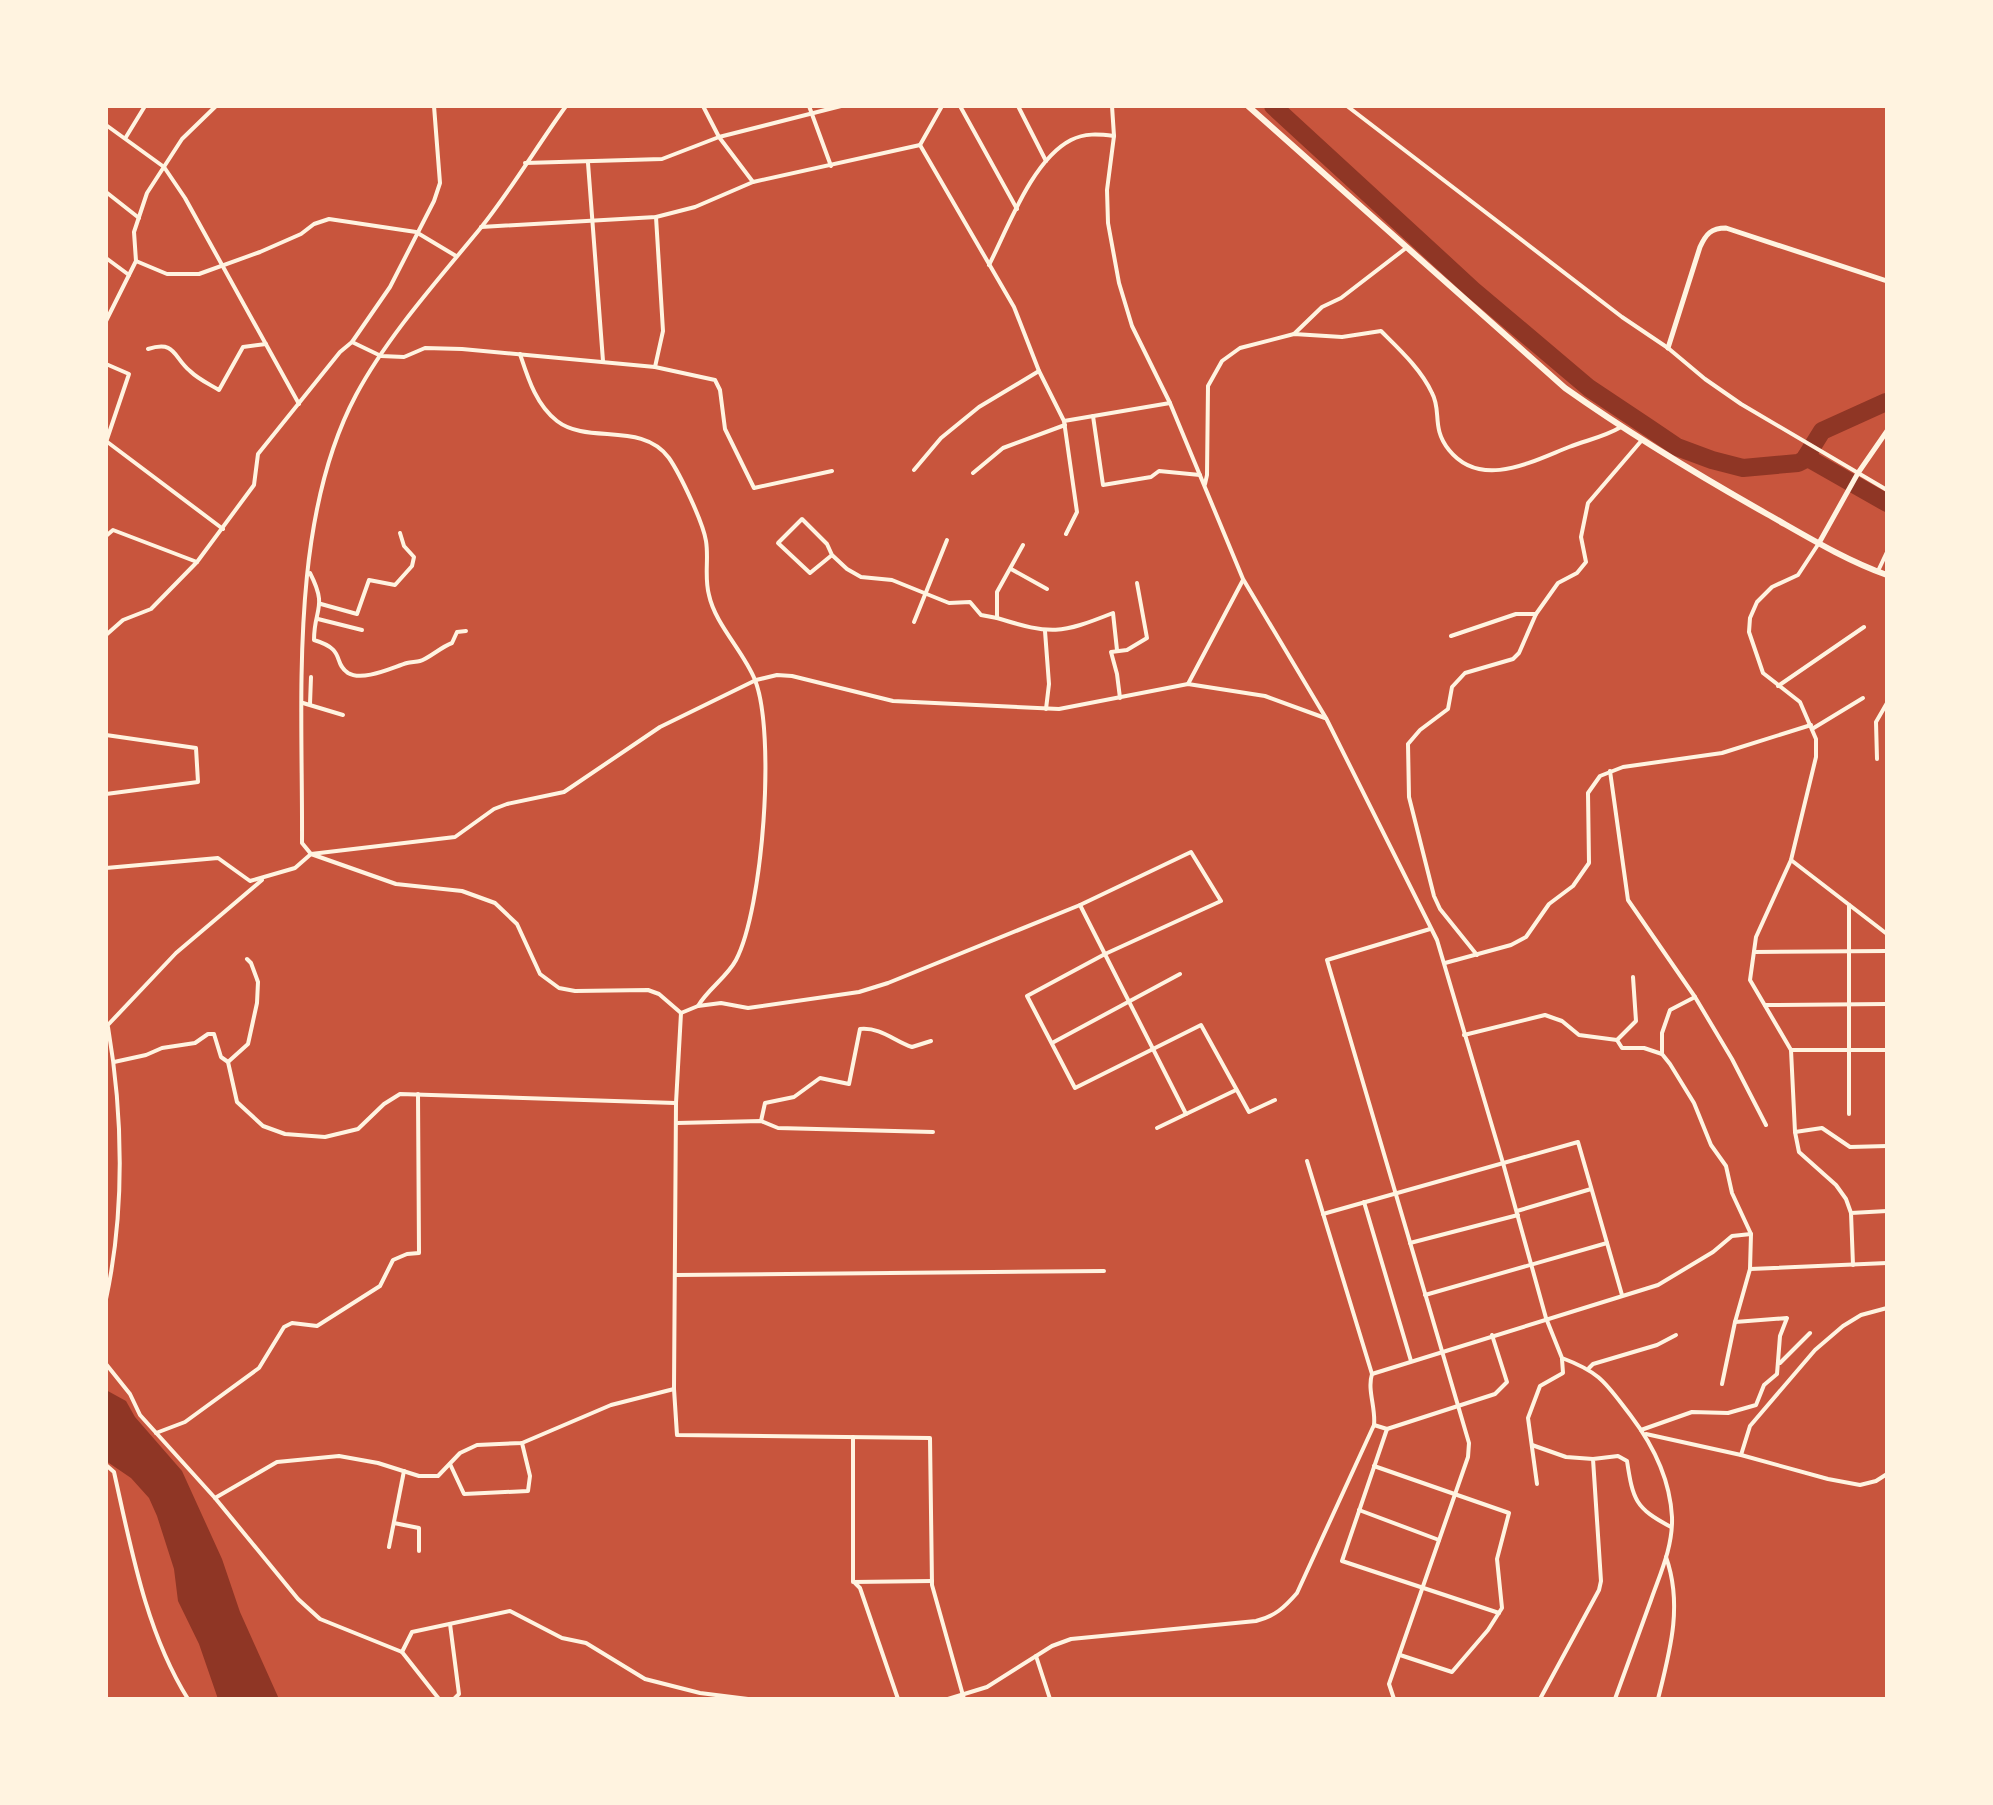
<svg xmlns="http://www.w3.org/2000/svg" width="1993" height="1805" font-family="'Public Sans',sans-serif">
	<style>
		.water { fill: #8f3625 }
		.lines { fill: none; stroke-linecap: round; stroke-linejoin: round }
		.river { stroke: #8f3625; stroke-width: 18 }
		.minor { stroke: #fff3e0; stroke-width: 4 }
		.tertiary { stroke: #fff3e0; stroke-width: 5 }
		.primary { stroke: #fff3e0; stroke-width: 6 }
	</style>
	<rect width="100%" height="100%" fill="#c8553d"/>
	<!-- water -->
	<path class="water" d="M106 1390 126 1401 135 1417 182 1471 222 1559 240 1612 279 1699H218L199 1644 178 1601 174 1569 157 1516 149 1498 131 1478 106 1461Z"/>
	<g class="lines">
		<!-- river -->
		<g class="river">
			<path d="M1273 106 1473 290 1589 388 1649 428 1677 447 1712 460 1743 468 1798 463 1804 460 1822 431 1886 402"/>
			<path d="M1806 457 1887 503"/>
		</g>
		<!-- minor -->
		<g class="minor">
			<path d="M566 106C537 146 510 192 479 230 437 281 387 337 356 395 288 523 303 702 302 843L311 854 396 884 462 891 495 903 517 924 540 974 559 988 575 991 648 990 659 994 681 1013"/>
			<path d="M703 106 719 137 753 182"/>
			<path d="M809 106 831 166"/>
			<path d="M960 106 1017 209"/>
			<path d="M1018 106 1046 161"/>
			<path d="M1112 106 1114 136 1107 190 1108 223 1119 283 1132 326 1170 403 1243 579 1326 718 1437 940 1503 1163 1546 1318 1562 1358C1602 1373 1606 1384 1631 1416 1653 1445 1670 1480 1672 1517 1673 1547 1660 1574 1651 1600 1639 1633 1627 1666 1615 1699"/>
			<path d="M1347 106 1622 317 1668 348 1705 379 1741 404 1887 490"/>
			<path d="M106 125 164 167 185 198 299 404"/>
			<path d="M126 137 145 106"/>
			<path d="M920 145 1014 307 1039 371 1064 421 1077 512 1066 534"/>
			<path d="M525 163 662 159 719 137 841 106"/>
			<path d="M588 163 603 361"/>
			<path d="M106 192 139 218"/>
			<path d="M481 227 656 217 695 207 753 182 920 145 942 106"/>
			<path d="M106 258 129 275"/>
			<path d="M136 261 167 274H199L260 252 301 234 314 224 329 219 416 232 456 256"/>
			<path d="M989 265C1008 228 1032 160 1071 140 1085 133 1098 134 1114 136"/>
			<path d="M106 321 136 261 134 232 147 193 182 139 216 106"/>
			<path d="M1294 334 1322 307 1341 298 1406 248"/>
			<path d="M352 342 381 356 404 357 425 348 462 349 655 367 715 380 720 390 725 429 754 488 832 471"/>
			<path d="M148 349C176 340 173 357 190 371 198 379 209 384 219 390L243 347 266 344"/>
			<path d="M520 354C528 378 536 405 557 421 588 445 642 421 669 458 680 474 703 522 706 541 709 559 704 577 709 595 715 624 744 652 755 680 776 733 763 909 736 960 727 977 708 989 698 1006"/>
			<path d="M106 364 129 374 106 442"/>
			<path d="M655 367 663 331 656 217"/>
			<path d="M1093 416 1103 485 1151 477 1159 471 1200 475"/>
			<path d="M1064 421 1170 403"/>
			<path d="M106 441 223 529"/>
			<path d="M914 470 941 438 979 407 1039 371"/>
			<path d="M973 473 1003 448 1065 425"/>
			<path d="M1205 484 1207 475 1208 386 1222 361 1240 348 1294 334 1342 337 1381 331C1399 349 1421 369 1432 393 1442 411 1431 428 1449 450 1481 490 1533 461 1569 447 1587 440 1604 437 1621 427"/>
			<path d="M106 536 113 530 197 562"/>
			<path d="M1819 543 1798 575 1772 587 1757 602 1750 618 1749 632 1763 673 1800 702 1816 739V757L1791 860 1756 937 1750 980 1791 1050 1795 1132 1799 1152 1836 1185 1846 1199 1851 1213"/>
			<path d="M1023 545 997 592V618C1052 635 1060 634 1113 613L1117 650"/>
			<path d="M832 555 810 573 778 543 802 519 827 544 832 555 847 569 861 577 892 580 949 603 970 602 981 615 997 618"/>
			<path d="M1011 569 1047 589"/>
			<path d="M1878 571 1887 552"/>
			<path d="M310 573C328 608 314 608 314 640 347 650 332 662 348 673 363 682 393 667 407 663 411 662 416 662 420 661 428 659 441 647 452 643L457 632 466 631"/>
			<path d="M321 604 357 614 369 580 395 585 412 566 414 557 404 546 400 533"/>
			<path d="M318 619 362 630"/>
			<path d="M914 622 947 540"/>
			<path d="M1045 631 1049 684 1046 709"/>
			<path d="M106 635 123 620 151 609 197 562 254 485 258 454 340 352 352 342 390 287 434 201 440 183 434 106"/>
			<path d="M1451 636 1516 614H1536"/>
			<path d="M1188 684 1243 580"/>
			<path d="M1778 686 1864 627"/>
			<path d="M1120 698 1117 674 1111 652 1127 650 1147 638 1137 583"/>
			<path d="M303 703 343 715"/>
			<path d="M310 704 311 677"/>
			<path d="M1812 729 1863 698"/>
			<path d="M106 735 196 748 198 782 106 794"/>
			<path d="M1877 759 1876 722 1887 703"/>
			<path d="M1610 771 1628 900 1695 997 1732 1059 1766 1125"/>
			<path d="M1791 860 1887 934"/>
			<path d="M106 868 218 858 250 881 295 868 311 854 455 837 494 809 507 804 564 792 660 727 756 680 777 675 792 676 893 701 1059 709 1188 684 1265 696 1325 718"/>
			<path d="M1080 905 1186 1114"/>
			<path d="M1849 905V1114"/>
			<path d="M1754 952 1887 951"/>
			<path d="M1477 955 1440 909 1434 896 1409 797 1408 744 1420 730 1448 709 1452 687 1465 673 1513 659 1519 653 1536 614 1558 583 1577 573 1586 562 1581 537 1588 503 1642 440"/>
			<path d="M1445 963 1511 945 1526 937 1549 904 1573 886 1589 863 1588 793 1600 776 1623 767 1722 753 1811 725"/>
			<path d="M1765 1005 1887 1004"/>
			<path d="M681 1013 698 1006 721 1003 748 1008 859 992 888 983 1080 905 1191 852 1221 901 1105 954 1027 996 1075 1088 1201 1025 1249 1112 1275 1100"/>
			<path d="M681 1013 676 1103 674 1389 677 1435 930 1438 932 1585 964 1699"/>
			<path d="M106 1027 176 953 262 880"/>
			<path d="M1464 1035 1545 1015 1562 1021 1579 1035 1617 1040 1622 1048H1644L1662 1054 1670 1064 1694 1103 1711 1145 1726 1166 1732 1193 1751 1234 1750 1269 1735 1322 1722 1384"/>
			<path d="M1617 1040 1636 1021 1633 977"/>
			<path d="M1052 1043 1180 974"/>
			<path d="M1791 1050H1887"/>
			<path d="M1662 1054V1033L1670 1010 1695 997"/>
			<path d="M114 1062 146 1055 162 1048 195 1043 208 1034H214L221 1057 228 1062 237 1102 263 1126 285 1134 325 1137 358 1129 384 1104 400 1094 675 1103"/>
			<path d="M228 1062 248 1044 257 1003 258 982 251 963 247 959"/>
			<path d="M761 1121 765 1103 794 1097 820 1078 849 1084 860 1029C881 1027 894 1041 912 1047L931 1041"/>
			<path d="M677 1123 761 1121 778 1128 933 1132"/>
			<path d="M1157 1128 1236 1090"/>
			<path d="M1795 1132 1822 1128 1850 1147 1887 1146"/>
			<path d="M1364 1202 1411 1361"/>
			<path d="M1517 1211 1591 1189"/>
			<path d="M1323 1214 1578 1142 1622 1295"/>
			<path d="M1410 1243 1518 1215"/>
			<path d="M1853 1265 1851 1213 1887 1211"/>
			<path d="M1750 1269 1887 1263"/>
			<path d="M676 1275 1104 1271"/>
			<path d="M1425 1295 1607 1243"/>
			<path d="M106 1299C125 1211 123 1115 108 1027"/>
			<path d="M1780 1363 1810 1333"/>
			<path d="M106 1364 130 1394 140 1415 215 1498 298 1599 320 1619 402 1652 439 1699"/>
			<path d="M1589 1368 1593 1364 1657 1345 1676 1335"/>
			<path d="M1372 1374 1658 1285 1713 1252 1732 1236 1751 1234"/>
			<path d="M1374 1425 1387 1429 1495 1394 1507 1382 1492 1335"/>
			<path d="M1387 1429 1342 1561 1499 1613"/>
			<path d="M1641 1430 1692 1412 1728 1413 1756 1405 1764 1385 1777 1374 1780 1336 1787 1318 1735 1322"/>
			<path d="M156 1433 185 1422 259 1368 284 1327 292 1323 317 1326 380 1286 393 1260 407 1254 419 1253 418 1094"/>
			<path d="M1646 1434 1741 1455 1828 1479 1860 1485 1876 1481 1887 1474"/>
			<path d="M853 1437V1582L932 1581"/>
			<path d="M1532 1445 1566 1457 1593 1459"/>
			<path d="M1741 1455 1750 1426 1815 1350 1843 1326 1861 1315 1887 1308"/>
			<path d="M450 1464 464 1494 528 1491 530 1476 522 1443"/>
			<path d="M106 1465 114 1472C131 1548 146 1632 188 1699"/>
			<path d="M1374 1466 1509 1513 1497 1559 1502 1608 1488 1630 1452 1672 1400 1655"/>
			<path d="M1537 1484 1528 1418 1540 1386 1563 1373 1562 1359"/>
			<path d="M215 1498 277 1462 339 1456 378 1463 419 1476H438L460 1453 477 1445 522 1443 611 1405 674 1389"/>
			<path d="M1359 1510 1439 1540"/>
			<path d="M394 1523 419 1528V1551"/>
			<path d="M389 1547 404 1471"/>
			<path d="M855 1583 860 1588 898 1699"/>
			<path d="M450 1624 459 1694 454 1699"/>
			<path d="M402 1652 412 1632 510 1611 562 1638 586 1643 645 1679 700 1693 748 1699"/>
			<path d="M1036 1656 1050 1699"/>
			<path d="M948 1699 987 1687 1052 1646 1071 1639 1256 1621C1275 1616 1284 1608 1297 1593L1374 1425C1376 1408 1367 1390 1372 1374L1307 1161"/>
			<path d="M1394 1699 1389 1684 1468 1457 1469 1443 1327 960 1430 929"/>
			<path d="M1540 1699 1599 1590 1601 1581 1593 1459 1618 1456 1627 1461C1633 1500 1635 1508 1671 1527"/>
			<path d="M1658 1699C1670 1651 1683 1605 1666 1557"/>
		</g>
		<!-- tertiary -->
		<g class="tertiary">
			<path d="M1668 348 1700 247C1706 234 1711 228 1726 228L1887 281"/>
			<path d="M1819 543 1858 473 1887 431"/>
		</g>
		<!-- primary -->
		<path class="primary" d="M1248 106 1565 388C1630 434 1698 475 1767 514 1806 536 1845 560 1887 575"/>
	</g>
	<!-- border -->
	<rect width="1993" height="1805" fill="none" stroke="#fff3e0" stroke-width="216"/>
</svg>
